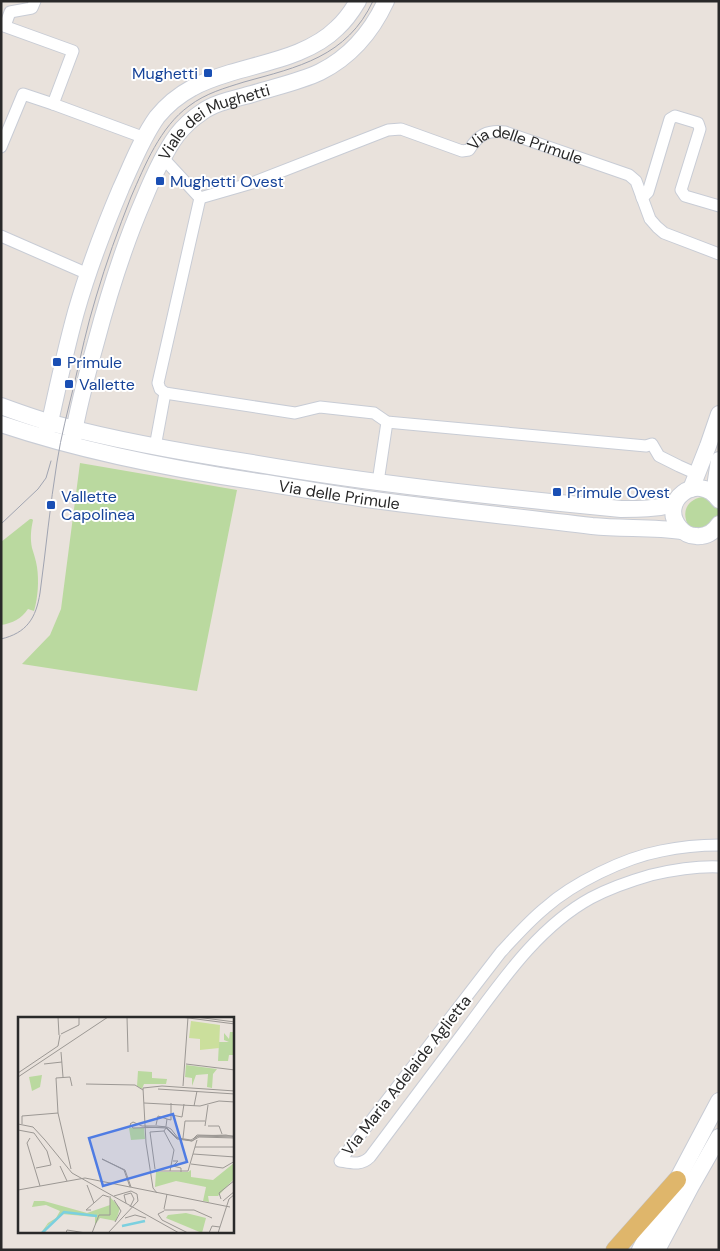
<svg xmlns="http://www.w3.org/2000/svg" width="720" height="1251" font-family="'DM Sans',sans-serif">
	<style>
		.green { fill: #bad99f }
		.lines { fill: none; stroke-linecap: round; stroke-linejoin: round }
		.street-casing { stroke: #c8ccd5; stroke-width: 13 }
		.secondary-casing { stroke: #c8ccd5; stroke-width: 18 }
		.primary-casing { stroke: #c3c3c3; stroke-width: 19 }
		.street { stroke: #fff; stroke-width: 11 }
		.secondary { stroke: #fff; stroke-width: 16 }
		.primary { stroke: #dfb66b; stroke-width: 18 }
		.tram { stroke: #a0a4b1; stroke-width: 1 }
		.transit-dot { fill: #1a4fb4; stroke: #fff; stroke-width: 2 }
		.labels { text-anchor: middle; stroke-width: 4; stroke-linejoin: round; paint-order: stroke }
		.transit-label { font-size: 16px; fill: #164399; stroke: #fff; text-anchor: start }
		.street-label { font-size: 16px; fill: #292929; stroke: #fff }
		.inset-river { fill: none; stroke: #7bd0df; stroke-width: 2.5 }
		.inset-road { fill: none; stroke: #9c9894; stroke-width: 1 }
		.view { fill: #4f7ce3; fill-opacity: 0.15; stroke: #4f7ce3; stroke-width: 2.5 }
		.inset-edge { fill: none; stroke: #292929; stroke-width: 2.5 }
	</style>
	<rect width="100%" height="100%" fill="#e9e2dc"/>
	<!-- green -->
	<g class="green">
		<path d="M80 463 237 490 197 691 22 664 50 635 61 609Z"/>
		<path d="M702 497C719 499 719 508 719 522L706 533 689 527C681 513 686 500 702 497Z"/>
		<path d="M30 519H32L33 520C31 529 30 538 32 548 34 554 36 561 37 567 39 581 38 597 34 611L28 609C21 619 13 623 1 625V542Z"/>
	</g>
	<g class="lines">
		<defs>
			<g id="street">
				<path d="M1 25 73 51 53 104 145 138"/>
				<path d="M5 26 10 12 32 8 35 1"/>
				<path d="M1 147 23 94 53 104"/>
				<path d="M163 158 200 198 158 383 160 389 165 393 295 413 320 407 374 413 387 422 646 446 652 444 659 456 679 466 697 474"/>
				<path id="s1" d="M200 198 252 183 388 130 401 129 462 151 469 150C478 135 487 130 505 132L629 175 636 181 650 219 657 227 664 233 719 254"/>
				<path d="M642 198 648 192 670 119 675 116 698 123 700 129 681 190 685 196 719 206"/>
				<path d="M1 236 88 274"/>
				<path d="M155 447 165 393"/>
				<path d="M378 482 387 422"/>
				<path d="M719 845C700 845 680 847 661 851 624 858 573 883 545 908 529 921 515 937 501 952L340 1161C352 1163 361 1166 370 1157 402 1114 434 1072 466 1029 501 982 538 927 591 898 610 888 630 881 651 875 673 870 696 866 719 867"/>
			</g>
			<g id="secondary">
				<path d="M1 406C20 413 39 420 59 425 122 442 187 453 252 463 374 484 497 497 621 509 639 509 656 509 674 504"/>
				<path id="s2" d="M1 424C87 453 177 470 266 483 302 489 338 495 374 500 447 510 519 517 592 526 622 529 652 527 682 531"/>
				<path d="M46 431 50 422C58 385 66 348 76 312 88 270 104 228 121 188 132 164 142 138 157 117 166 106 179 95 192 88 204 81 217 77 230 73 266 62 310 55 337 28 346 20 352 11 358 1"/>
				<path id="s3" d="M73 438C78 406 87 374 96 342 109 293 124 245 144 199 153 177 163 154 177 135 184 126 193 118 202 112 216 102 235 99 252 94 274 87 299 82 320 72 350 57 372 31 386 1"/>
				<path d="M691 489 708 446 719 414"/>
				<path d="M714 494 719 460"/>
				<path d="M719 500C698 470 657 502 680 528 684 533 690 536 696 536 706 537 714 532 719 524"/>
				<path d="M640 1250 719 1101"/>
				<path d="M657 1250 691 1186 719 1137"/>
			</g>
			<path id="primary" d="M615 1250 677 1180"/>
		</defs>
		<!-- street casing -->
		<use href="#street" class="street-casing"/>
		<!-- secondary casing -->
		<use href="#secondary" class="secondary-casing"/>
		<!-- primary casing -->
		<use href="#primary" class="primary-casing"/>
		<!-- street -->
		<use href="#street" class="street"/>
		<!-- secondary -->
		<use href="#secondary" class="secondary"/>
		<!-- primary -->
		<use href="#primary" class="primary"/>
		<!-- tram -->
		<g class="tram">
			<path d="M1 524 38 489 46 478 51 461"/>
			<path d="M1 639C27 633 36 618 40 593 46 549 50 505 57 462 61 436 68 410 74 385 81 355 87 326 96 297 106 263 118 230 131 197 145 165 160 127 189 106 206 93 225 88 244 82 298 67 347 57 373 1"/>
		</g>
	</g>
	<!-- markers -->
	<g class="transit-dot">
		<rect x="203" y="68" width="10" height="10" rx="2.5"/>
		<rect x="155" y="176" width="10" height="10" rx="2.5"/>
		<rect x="52" y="357" width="10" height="10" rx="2.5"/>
		<rect x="64" y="379" width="10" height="10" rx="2.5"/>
		<rect x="552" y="487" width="10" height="10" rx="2.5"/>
		<rect x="46" y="500" width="10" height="10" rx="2.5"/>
	</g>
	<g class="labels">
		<!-- transit labels -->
		<g class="transit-label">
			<text x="198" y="79" text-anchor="end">Mughetti</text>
			<text x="170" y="187">Mughetti Ovest</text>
			<text x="67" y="368">Primule</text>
			<text x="79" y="390">Vallette</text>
			<text x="567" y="498">Primule Ovest</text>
			<text x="61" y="502">Vallette<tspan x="61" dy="18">Capolinea</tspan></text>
		</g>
		<!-- street labels -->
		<g class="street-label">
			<text dy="6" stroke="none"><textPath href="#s3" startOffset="361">Viale dei Mughetti</textPath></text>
			<text dy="6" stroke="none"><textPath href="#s1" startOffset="349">Via delle Primule</textPath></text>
			<text dy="6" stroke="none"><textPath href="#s2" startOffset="346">Via delle Primule</textPath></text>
			<text transform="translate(406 1075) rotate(-52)" y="6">Via Maria Adelaide Aglietta</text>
		</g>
	</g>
	<!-- overview -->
	<g transform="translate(18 1017)">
		<rect width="216" height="216" fill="#e9e2dc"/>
		<path d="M212 15H216V38H211L210 44H200L201 25H211L206 23V16L211 22ZM168 48 199 52 195 57 194 71 189 70 190 57 178 58 174 69V61L167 60ZM120 54 134 55V61L149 62 148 67H126L124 72 119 69ZM24 58 22 70 14 74 11 60ZM111 111H126L127 122 113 123ZM216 146V162L200 179H190L191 185 185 184 188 170 158 164 137 170 138 155H170L173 153V160L195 163ZM92 180 102 191 98 204 82 201 77 208V200L44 197 29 209 27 216H23L30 206 38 201 42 194 28 188 14 190 16 184H26L69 196 92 188ZM168 196 188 201 184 216 148 201 150 198Z" fill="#bad99f"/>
		<path d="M173 4 202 8 201 31 182 33V22L171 21Z" fill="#cbdf9c"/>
		<path class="inset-river" d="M104 209 127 204M24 216 46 195 79 199"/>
		<path class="inset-road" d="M40 0 41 18M109 0 110 35M163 0 217 7M178 0 217 5M43 17 61 8V0M43 35 45 60M26 47 44 45M168 47 217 53M0 56 40 29 42 18M0 60 90 0M68 67 117 68 125 73M165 69 170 0M140 72 217 77M126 86 182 89 201 84 217 85M176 89 179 74M154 98 164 100 166 87M0 107 15 110 27 123M4 107V99L40 96M138 108 140 99 149 102M148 109 149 102 153 103V86M187 109 190 88M190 109H201L204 117M127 110 148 111 159 122 174 124 181 120 217 121M0 113 16 116 29 134 33 148 18 151M146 114 156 133 152 154M217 120 208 118 180 119 173 123 160 121 153 112 149 110 139 109H124L115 105 112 107 115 111 148 110 159 121 174 124 180 119 217 120M12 121 9 126 22 169M165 121 167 104H187M175 122 179 118 217 119M27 123 54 156 161 216M177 130H217M175 137 217 140M155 144H160L155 149 163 151V155M173 147 205 151 217 144M42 149 49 164M53 152 40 96 38 61 52 60 54 69M137 152 132 115 146 114 148 111M136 154H170L179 123M69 168 76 186M112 170 106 153 84 142 107 153 113 170M0 173 67 161 212 190M139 176 135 171 128 126 125 71 144 69 217 74M203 182 201 176 217 163M96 183 103 194 97 205M205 184 217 174M108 186 106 178 113 176 116 182 112 190M146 192 149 177M73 193H68L85 178 91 180M146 193H176L194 201M146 194 140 197 144 203 170 216M107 201 117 198 128 201M48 216 49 213 68 216M74 216 81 198H92V179M90 216 120 184 119 177 113 174 96 179M191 216 194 209 202 210M200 216 211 182 217 177"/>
		<path class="view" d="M155 97 169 145 85 169 71 121Z"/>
		<rect width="216" height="216" class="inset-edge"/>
	</g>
	<!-- border -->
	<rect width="720" height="1251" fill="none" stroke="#292929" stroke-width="5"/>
</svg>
